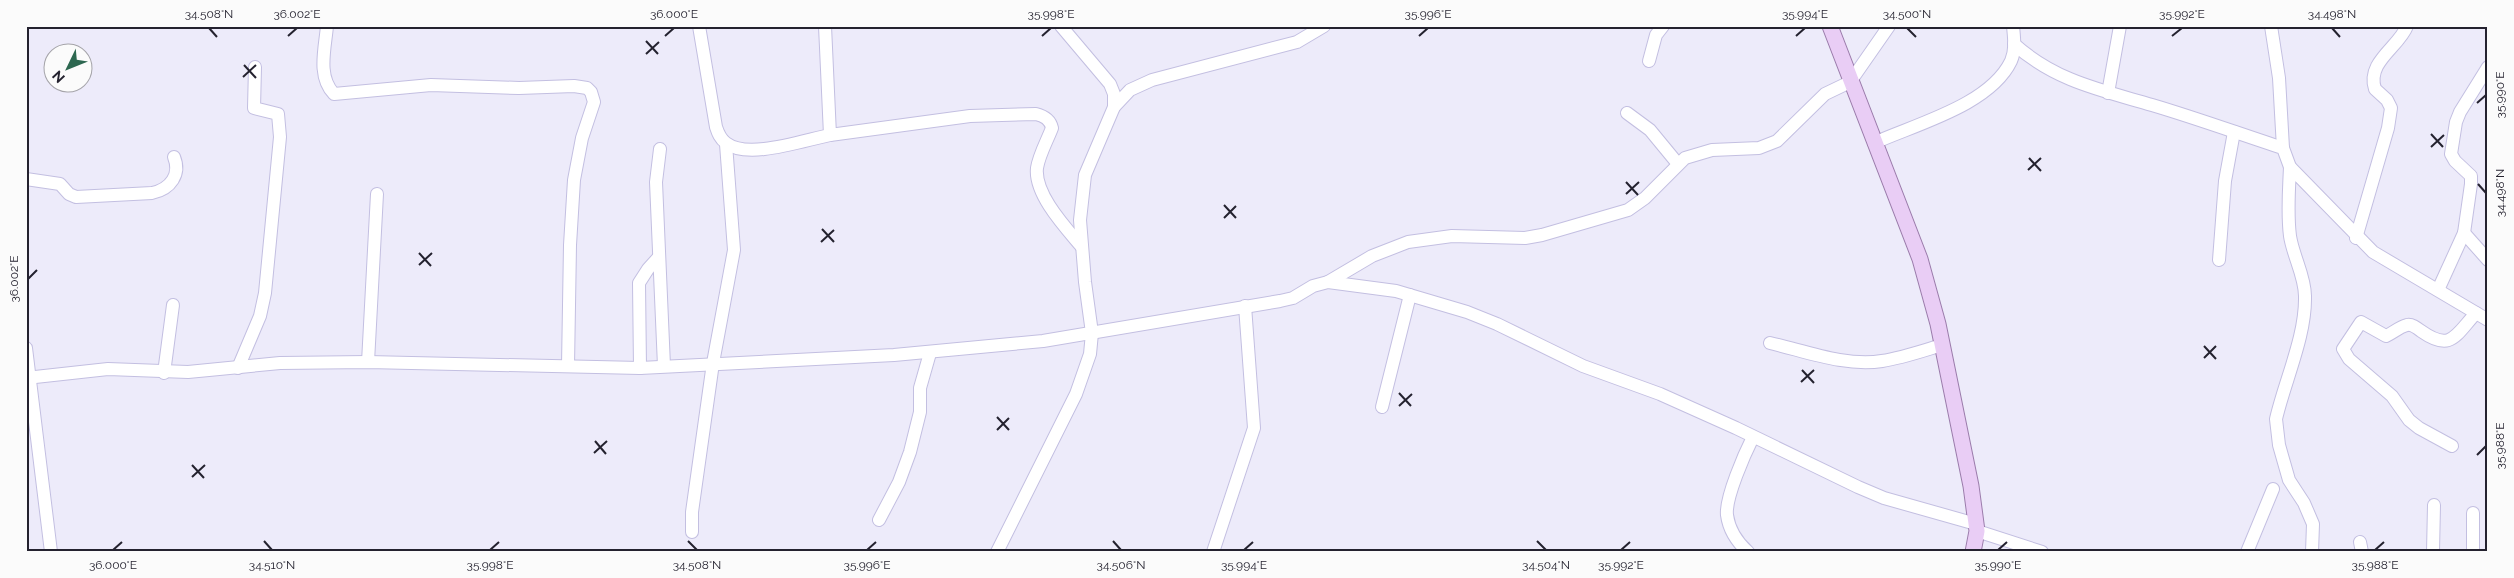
<svg xmlns="http://www.w3.org/2000/svg" width="2514" height="578" font-family="Raleway,sans-serif">
	<style>
		.lines { fill: none; stroke-linecap: round; stroke-linejoin: round }
		.minor-casing { stroke: #c3bfe1; stroke-width: 14 }
		.major-casing { stroke: #9b7cab; stroke-width: 17 }
		.minor { stroke: #fff; stroke-width: 12 }
		.major { stroke: #e9cdf5; stroke-width: 15 }
		.ticks { fill: none; stroke: #24222f; stroke-width: 2 }
		.neatline { fill: none; stroke: #24222f; stroke-width: 2 }
		.ticks-label { font-size: 12px; text-anchor: middle; fill: #24222f }
	</style>
	<rect width="100%" height="100%" fill="#edebfa"/>
	<g class="lines">
		<defs>
			<g id="minor">
				<path d="M327 26C325 49 317 76 334 94L431 85 519 88 574 86 587 88 591 92 594 102 582 138 574 180 570 245 568 366"/>
				<path d="M699 26 716 127C718 133 720 139 726 143 748 160 804 140 830 135"/>
				<path d="M825 26 830 135 970 116 1036 114C1044 116 1050 119 1052 128 1047 141 1039 155 1037 168 1034 194 1065 227 1081 246"/>
				<path d="M1061 26 1110 84 1114 94V107"/>
				<path d="M2271 26 2279 78 2283 148"/>
				<path d="M2014 44C2055 81 2101 90 2152 105 2196 118 2240 134 2283 148L2290 167"/>
				<path d="M1649 61 1656 35 1663 26"/>
				<path d="M2108 93 2120 26"/>
				<path d="M1627 113 1650 130 1678 164"/>
				<path d="M1874 143C1916 124 1990 105 2011 61 2016 50 2014 37 2013 26"/>
				<path d="M660 149 656 182 664 366"/>
				<path d="M26 179 60 184 69 194 76 197 152 193C171 189 181 174 174 157"/>
				<path d="M2464 233 2488 260"/>
				<path d="M2356 238 2388 128 2391 108 2387 100 2375 89C2366 62 2399 47 2407 26"/>
				<path d="M2219 260 2225 181 2234 132"/>
				<path d="M1328 282 1372 256 1408 242 1452 236 1525 238 1542 235 1628 210 1645 198 1685 158 1712 150 1759 148 1777 141 1825 94 1850 82 1889 26"/>
				<path d="M2438 290 2464 233 2471 184V176L2455 161 2451 154 2456 122 2460 112 2488 67"/>
				<path d="M1770 343C1805 351 1846 367 1882 361 1902 358 1922 351 1942 345"/>
				<path d="M26 348 51 552"/>
				<path d="M368 362 377 194"/>
				<path d="M238 368 260 316 265 293 280 137 278 114 254 108 255 67"/>
				<path d="M640 368 639 283 648 269 658 258"/>
				<path d="M164 373 173 305"/>
				<path d="M26 378 108 369 188 372 280 363 368 362 640 368 894 355 1043 341 1280 301 1293 298 1313 286 1328 282 1396 291 1467 312 1497 324 1583 366 1660 394 1736 428 1858 487 1884 498 1976 524"/>
				<path d="M1382 407 1410 295"/>
				<path d="M2452 446 2419 428 2409 420 2392 396 2349 359 2343 349 2361 322 2386 336C2393 333 2399 327 2407 325 2412 324 2417 328 2421 331 2451 352 2455 336 2476 313"/>
				<path d="M2473 513V552"/>
				<path d="M879 520 899 482 910 452 920 412V388L930 353"/>
				<path d="M1977 531 2042 552"/>
				<path d="M692 532V512L713 363 734 250 726 144"/>
				<path d="M2360 542 2362 552"/>
				<path d="M997 552 1076 394 1090 354 1092 333 1085 282 1080 220 1085 175 1114 107 1130 90 1152 80 1297 42 1324 26"/>
				<path d="M1213 552 1254 428 1245 306"/>
				<path d="M1748 552C1737 542 1729 530 1727 515 1725 498 1745 453 1753 437"/>
				<path d="M2247 552 2273 489"/>
				<path d="M2312 552 2313 524 2304 503 2289 480 2279 445 2276 419C2285 380 2306 336 2305 296 2305 276 2293 256 2290 236 2287 213 2289 191 2290 167L2373 252 2488 320"/>
				<path d="M2433 552 2434 505"/>
			</g>
			<path id="major" d="M1830 26 1920 259 1938 324 1971 486 1977 531 1973 552"/>
		</defs>
		<!-- minor casing -->
		<use href="#minor" class="minor-casing"/>
		<!-- major casing -->
		<use href="#major" class="major-casing"/>
		<!-- minor -->
		<use href="#minor" class="minor"/>
		<!-- major -->
		<use href="#major" class="major"/>
	</g>
	<!-- ticks -->
	<path class="ticks" d="M209 28 217 37M1907 28 1916 37M2332 28 2340 37M288 36 297 28M665 36 674 28M1042 36 1051 28M1419 36 1428 28M1796 36 1805 28M2172 36 2182 28M646 41 658 54M646 54 659 42M244 65 256 78M243 77 256 65M2477 103 2486 95M2431 134 2443 147M2431 147 2444 135M2029 158 2041 171M2028 170 2041 158M1626 182 1638 195M2478 184 2486 193M1626 194 1639 182M1224 205 1236 218M1224 218 1236 206M822 229 834 242M821 242 834 230M419 253 431 266M419 265 432 253M28 279 37 270M2204 346 2216 359M2204 358 2216 346M1802 370 1814 383M1801 382 1814 370M1399 393 1411 406M1399 406 1412 394M997 417 1009 430M997 430 1009 418M595 441 606 454M594 453 607 441M2477 455 2486 446M192 465 204 478M192 477 205 465M264 541 272 550M688 541 697 550M1113 541 1121 550M1537 541 1546 550M113 550 122 542M490 550 499 542M867 550 876 542M1244 550 1253 542M1621 550 1630 542M1998 550 2007 542M2375 550 2384 542"/>
	<!-- border -->
	<rect width="2514" height="578" fill="none" stroke="#fbfbfb" stroke-width="55"/>
	<!-- north arrow -->
	<g transform="translate(68 68) rotate(227)"><circle r="24" fill="#fbfbfb" stroke="#a5a4a9"/>
	<path d="M0-4L9 19L0 12L-9 19Z" fill="#2d6750"/>
	<text y="-8" font-size="14" font-weight="bold" text-anchor="middle" fill="#24222f">N</text>
	</g>
	<rect x="28" y="28" width="2458" height="522" class="neatline"/>
	<g class="ticks-label">
		<text x="209" y="18">34.508°N</text>
		<text x="297" y="18">36.002°E</text>
		<text x="674" y="18">36.000°E</text>
		<text x="1051" y="18">35.998°E</text>
		<text x="1428" y="18">35.996°E</text>
		<text x="1805" y="18">35.994°E</text>
		<text x="1907" y="18">34.500°N</text>
		<text x="2182" y="18">35.992°E</text>
		<text x="2332" y="18">34.498°N</text>
		<text transform="translate(2500 95) rotate(-90)" y="4">35.990°E</text>
		<text transform="translate(2500 193) rotate(-90)" y="4">34.498°N</text>
		<text transform="translate(14 279) rotate(-90)" y="4">36.002°E</text>
		<text transform="translate(2500 446) rotate(-90)" y="4">35.988°E</text>
		<text x="113" y="569">36.000°E</text>
		<text x="272" y="569">34.510°N</text>
		<text x="490" y="569">35.998°E</text>
		<text x="697" y="569">34.508°N</text>
		<text x="867" y="569">35.996°E</text>
		<text x="1121" y="569">34.506°N</text>
		<text x="1244" y="569">35.994°E</text>
		<text x="1546" y="569">34.504°N</text>
		<text x="1621" y="569">35.992°E</text>
		<text x="1998" y="569">35.990°E</text>
		<text x="2375" y="569">35.988°E</text>
	</g>
</svg>
